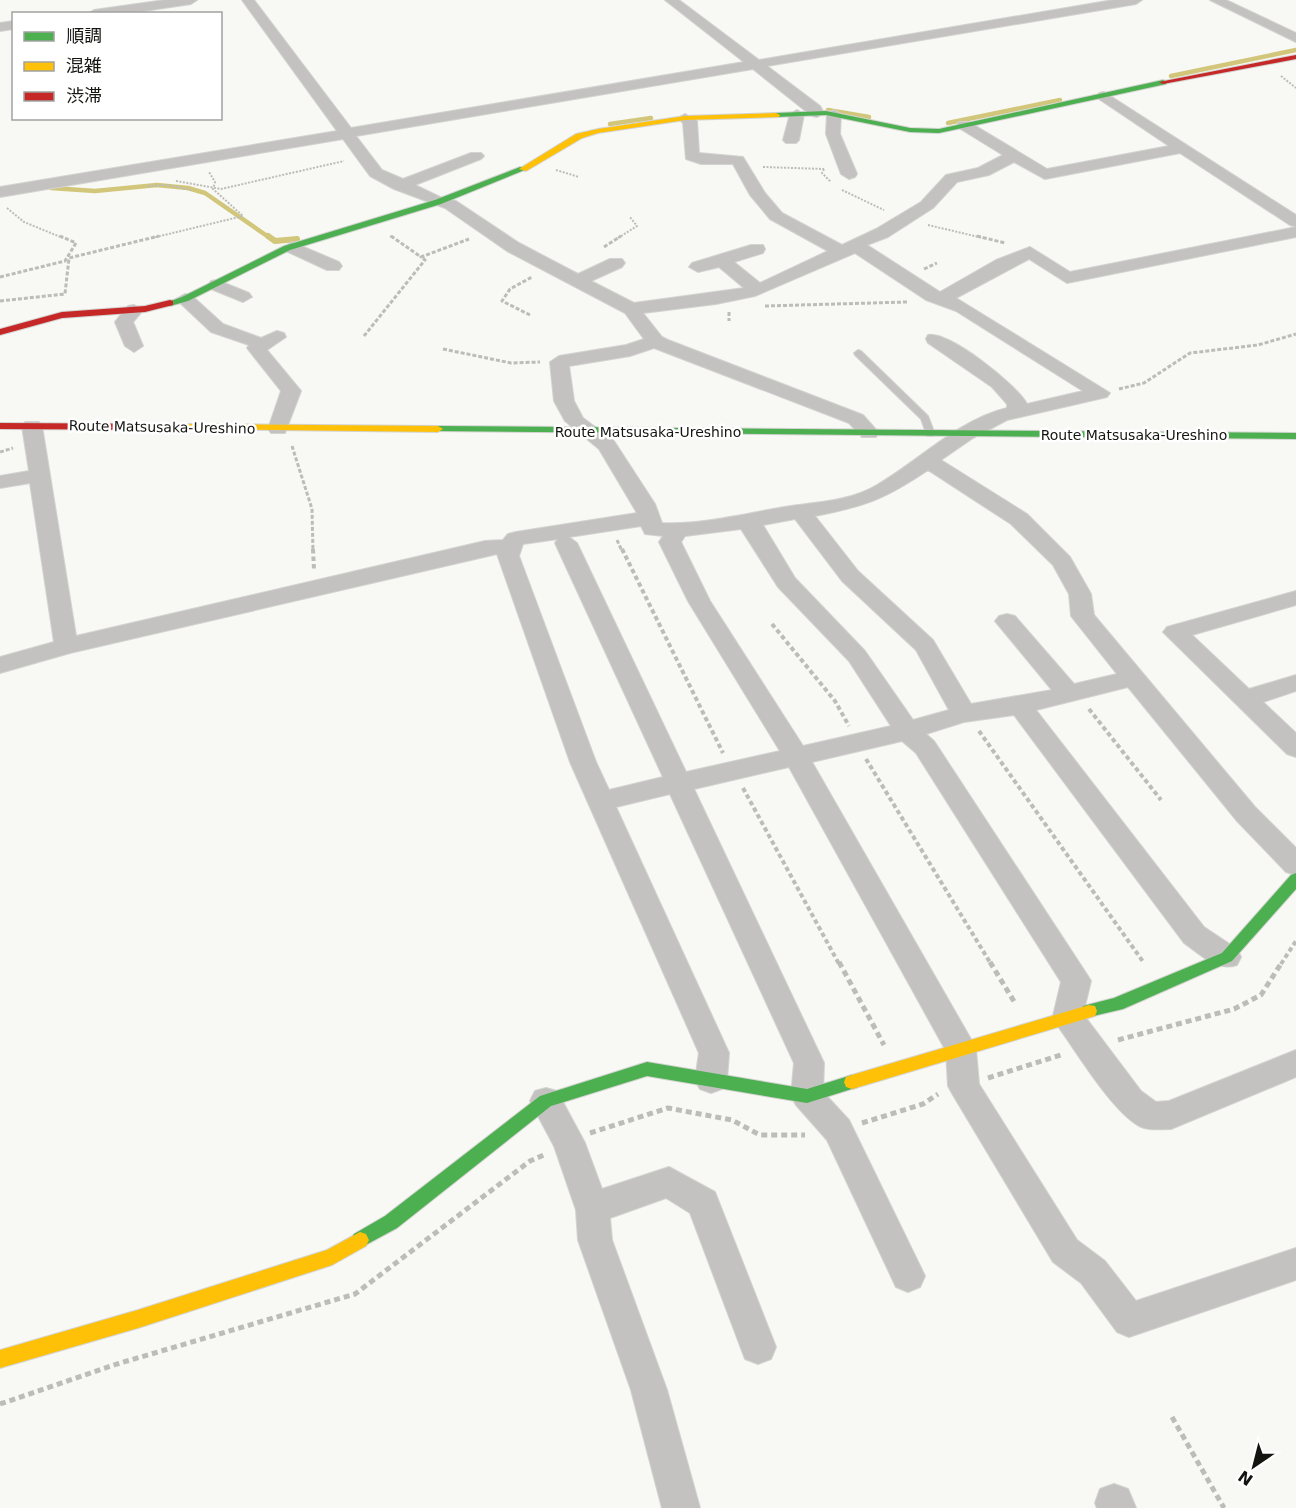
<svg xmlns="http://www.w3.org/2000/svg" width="1296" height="1508" font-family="'DejaVu Sans','Noto Sans JP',sans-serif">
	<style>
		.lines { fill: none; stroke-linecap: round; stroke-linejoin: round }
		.stream-far1 { stroke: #d2c67a; stroke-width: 4.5 }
		.stream { stroke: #d2c67a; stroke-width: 6 }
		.lane-casing { stroke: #d3d3d1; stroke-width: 2 }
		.street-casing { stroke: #d3d3d1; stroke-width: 2 }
		.fast-casing { stroke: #d3d3d1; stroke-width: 2 }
		.slow-casing { stroke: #d3d3d1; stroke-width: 2 }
		.jam-casing { stroke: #d3d3d1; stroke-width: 2 }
		.path-far3 { stroke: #bcbcb8; stroke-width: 2; stroke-dasharray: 2 1.5; stroke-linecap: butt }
		.path-far2 { stroke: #bcbcb8; stroke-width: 3; stroke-dasharray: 4 2; stroke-linecap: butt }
		.path-far1 { stroke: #bcbcb8; stroke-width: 4; stroke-dasharray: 4.5 3; stroke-linecap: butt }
		.path { stroke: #bcbcb8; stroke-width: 5; stroke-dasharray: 6 4; stroke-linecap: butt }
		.lane { fill: #c3c2c1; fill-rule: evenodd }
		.street { fill: #c3c2c1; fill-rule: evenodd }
		.fast { fill: #4caf50; fill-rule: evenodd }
		.slow { fill: #ffc107; fill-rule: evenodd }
		.jam { fill: #c62828; fill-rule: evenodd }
		.labels { text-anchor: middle; stroke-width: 5; stroke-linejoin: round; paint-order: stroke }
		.far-street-label { font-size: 14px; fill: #141411; stroke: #fff }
	</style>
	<rect width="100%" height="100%" fill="#f8f8f4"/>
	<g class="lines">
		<!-- stream-far1 -->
		<g class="stream-far1">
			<path d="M1171 76 1296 50"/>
			<path d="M828 110 869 117"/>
			<path d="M948 123 1060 100"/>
			<path d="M610 124 651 118"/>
			<path d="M51 188 95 191 157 185 188 188 205 193 270 238"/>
		</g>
		<!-- stream -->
		<path class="stream" d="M268 236 275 241 297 239"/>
		<defs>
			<path id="lane" d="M858 350 861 351 928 416 935 434 933 436H927L921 419 855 355 854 353Z"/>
			<g id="street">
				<path d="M165 0H197L191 4 124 14H88L94 10Z"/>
				<path d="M242 0H254L351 128 744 62 665 0H679L759 60 1113 0H1142L1136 4 767 66 820 106 824 113 817 117 812 116 753 69 356 136 382 170 403 179 471 153H481L484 156 481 159 415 185 442 198 456 201 519 243 578 274 610 259H622L625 263 622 267 591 281 634 303 744 288 719 267 698 272 689 267 692 263 751 245H763L765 249 763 253 734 262 760 283 828 251 770 219 750 195 733 164H701L686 159 683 123 678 118 685 114 697 121 699 153 743 157 765 193 782 213 842 245 876 229 921 202 946 175 978 168 1003 155 959 128 957 125 959 122H969L1047 169 1169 146 1099 99V93L1104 92 1296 215V227L1290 225 1180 153 1045 179 1014 162 989 175 957 182 933 208 888 237 867 245 940 292 996 260 1030 247 1070 272 1296 227V237L1067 283 1029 259 956 298 1110 393 1107 397 1007 420 973 438 941 460 1027 514 1070 557 1091 594 1094 615 1255 807 1296 848V875L1286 872 1237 821 1128 687 1036 710 1204 927 1237 949 1241 957 1237 965C1217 972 1200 954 1184 943L1014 715 964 722 926 734 934 741 1086 973 1091 981 1083 1014 1141 1091 1156 1102 1169 1101 1296 1050V1077L1171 1129C1160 1129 1149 1131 1139 1126 1111 1110 1077 1052 1057 1025L1053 1016 1061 982 916 753 902 741 812 762 972 1041 976 1050 979 1084 1077 1240 1105 1261 1136 1301 1296 1248V1280L1129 1337 1117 1332 1081 1283 1053 1262 953 1095 948 1086 946 1051 789 767 694 789 824 1063 823 1092 849 1120 925 1276 920 1287 908 1292 896 1287 827 1140 796 1105 791 1096 794 1063 670 794 616 807 729 1053 727 1080 722 1089 711 1093 700 1089 695 1080 699 1053 570 762 497 554 70 653 0 673V657L54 642 30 483 0 488V476L29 471 22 426 25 422H39L42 426 76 636 485 541 503 540 508 534 516 532 637 513 599 449 565 421 554 401 550 362 559 356 626 345 644 339 625 313 507 251 445 208 394 189 370 176 343 139 0 197V187L337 131ZM855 253 926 300 956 311 1083 391 1027 404C1017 385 948 330 928 335L926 339 928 343 992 387 1007 404V408C958 420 920 460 877 485 854 499 824 502 798 505 753 511 708 525 662 523L655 504 614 441 583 418 574 401 569 366 630 356 654 348 849 423 862 437H876L879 433 863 415 668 340 662 337 643 313 716 304 755 296ZM928 470 1011 524 1053 565 1069 594 1071 616 1117 674 1074 684 1015 616 1007 614 999 616 995 621 1052 690 971 704 933 640 858 571 815 516C866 506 885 499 928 470ZM795 519 842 581 916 650 949 710 913 720 865 651 795 578 763 525ZM641 526 645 534 663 536 659 542 688 601 780 751 686 772 577 543 569 537ZM741 529 778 587 849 661 891 726 803 746 710 601 681 542 685 536ZM558 539 555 543 663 777 609 790 596 762 519 556 523 544Z"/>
				<path d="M1210 0H1226L1296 33V42Z"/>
				<path d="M14 21V29L0 31V23Z"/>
				<path d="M797 110 804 114 799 140 796 143H786L783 140 790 114Z"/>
				<path d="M834 110 841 114 840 134 857 174 855 177 849 179 841 174 826 134 827 114Z"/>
				<path d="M292 242 339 262 342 266 339 270H327L286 251 284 247Z"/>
				<path d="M217 280 249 293 252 297 243 302 211 289 208 285 211 281Z"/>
				<path d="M185 294 191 295 223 324 261 338 277 331 284 333 286 337 267 350 301 391 285 433H271L268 429 281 391 247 348 249 345 211 332 176 299Z"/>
				<path d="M134 305 143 310 133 322 143 346 134 352 125 346 115 322 128 306Z"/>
				<path d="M1296 591V605L1192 635 1249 689 1296 675V691L1263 702 1296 733V757L1287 754 1163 632 1167 627Z"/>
				<path d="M546 1088 557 1091 585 1143 602 1189 669 1167 715 1192 776 1347 771 1359 758 1364 745 1359 690 1213 666 1198 610 1218 612 1240 667 1390 700 1508H662L631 1390 578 1240 576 1210 554 1146 530 1101 535 1091Z"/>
				<path d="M1114 1484 1128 1489 1136 1508H1097L1095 1503 1100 1489Z"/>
			</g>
			<g id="fast">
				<path d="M1163 80 1167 82 1166 84 939 133 910 132 826 115 776 117 772 115 776 113 826 111 910 128 939 129Z"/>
				<path d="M520 167 527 169 441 204 290 250 188 301 170 306 165 303 182 297 284 246 435 200Z"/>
				<path d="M438 426 1296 433V439L434 431V427Z"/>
				<path d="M1296 873V889L1232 961 1123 1009 1089 1017 1083 1016 1081 1011 1083 1006 1114 998 1222 953 1291 875Z"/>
				<path d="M647 1062 807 1089 852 1075 858 1077 860 1082 858 1087 807 1103 647 1076 551 1106 397 1228 360 1248 354 1246 351 1240 354 1234 385 1216 540 1096Z"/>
			</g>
			<g id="slow">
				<path d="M776 113 780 115 779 117 685 120 598 133 582 138 526 171 519 169 576 134 598 129 685 116Z"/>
				<path d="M183 424 438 426 443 429 438 432 179 429V425Z"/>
				<path d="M1089 1005 1095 1006 1097 1011 1095 1016 852 1089 846 1087 844 1082 846 1077 852 1075Z"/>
				<path d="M360 1232 366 1234 369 1240 366 1246 332 1265 138 1328 0 1368V1350L138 1310 327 1250Z"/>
			</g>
			<g id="jam">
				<path d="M1296 55V59L1163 84 1159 82Z"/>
				<path d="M170 300 173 301V305L145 312 62 318 0 335V329L62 312 145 306Z"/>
				<path d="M0 423 183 424 188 427 183 430 0 429Z"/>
			</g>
		</defs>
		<!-- lane casing -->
		<use href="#lane" class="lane-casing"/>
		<!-- street casing -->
		<use href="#street" class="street-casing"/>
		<!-- fast casing -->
		<use href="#fast" class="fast-casing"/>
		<!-- slow casing -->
		<use href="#slow" class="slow-casing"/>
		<!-- jam casing -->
		<use href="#jam" class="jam-casing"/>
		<!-- path-far3 -->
		<g class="path-far3">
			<path d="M1281 76 1296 88"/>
			<path d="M763 167 824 169"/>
			<path d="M824 169 822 173 831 182"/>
			<path d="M556 170 579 177"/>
			<path d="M176 181 221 189 344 161"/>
			<path d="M148 186 167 185 191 190"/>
			<path d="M842 190 884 210"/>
			<path d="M7 208 24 222 63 238"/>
			<path d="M928 225 983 238"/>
			<path d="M390 236 393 238"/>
			<path d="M152 238 243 216 213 189 215 182 209 172"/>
			<path d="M618 238 637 226 630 217"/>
		</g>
		<!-- path-far2 -->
		<g class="path-far2">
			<path d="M391 236 421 257"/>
			<path d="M977 236 1005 243"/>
			<path d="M604 247 621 236"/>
			<path d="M924 269 937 263"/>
			<path d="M0 277 65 261 76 243 60 236"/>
			<path d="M0 301 65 294 69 258 159 236"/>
			<path d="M765 306 907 302"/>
			<path d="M729 312V321"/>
			<path d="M530 315 502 301 510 289 532 277"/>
			<path d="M364 336 425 260 421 257 469 239"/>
			<path d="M443 349 511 363 540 362"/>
			<path d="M1119 389 1144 383 1190 353 1258 345 1296 334"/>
			<path d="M292 446 312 509 313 551"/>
			<path d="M0 452 13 448"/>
			<path d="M617 540 622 551"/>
		</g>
		<!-- path-far1 -->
		<g class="path-far1">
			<path d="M313 549 314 570"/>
			<path d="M622 549 723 753"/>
			<path d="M772 624 835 701 849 726"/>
			<path d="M1089 709 1161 800"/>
			<path d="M979 731 1144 963"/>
			<path d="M866 759 991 964"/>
			<path d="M743 788 839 964"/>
			<path d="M1281 964 1296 941"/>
		</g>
		<!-- path -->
		<g class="path">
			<path d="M839 962 884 1045"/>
			<path d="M990 962 1015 1003"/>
			<path d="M1118 1040 1234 1009 1261 995 1282 962"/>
			<path d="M988 1078 1064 1054"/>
			<path d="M862 1123 923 1104 938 1094"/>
			<path d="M590 1133 668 1108 732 1120 760 1135H805"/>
			<path d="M0 1404 117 1364 355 1294 530 1161 546 1154"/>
			<path d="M1172 1417 1224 1508"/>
		</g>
		<!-- lane -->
		<use href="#lane" class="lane"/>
		<!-- street -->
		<use href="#street" class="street"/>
		<!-- fast -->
		<use href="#fast" class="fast"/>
		<!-- slow -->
		<use href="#slow" class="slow"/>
		<!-- jam -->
		<use href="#jam" class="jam"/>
	</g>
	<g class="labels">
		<!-- far-street labels -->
		<g class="far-street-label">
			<text transform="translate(162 427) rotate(1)" y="5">Route Matsusaka-Ureshino</text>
			<text x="648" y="437">Route Matsusaka-Ureshino</text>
			<text x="1134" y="440">Route Matsusaka-Ureshino</text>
		</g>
	</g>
	<!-- legend -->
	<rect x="12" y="12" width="210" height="108" fill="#ffffff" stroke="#a1a1a0" stroke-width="1.5"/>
	<rect x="24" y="32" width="30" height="9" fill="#4caf50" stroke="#a1a1a0" stroke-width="1.5"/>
	<text x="66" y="42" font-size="18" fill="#141411">順調</text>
	<rect x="24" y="62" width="30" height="9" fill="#ffc107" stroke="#a1a1a0" stroke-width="1.5"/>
	<text x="66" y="72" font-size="18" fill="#141411">混雑</text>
	<rect x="24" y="92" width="30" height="9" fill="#c62828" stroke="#a1a1a0" stroke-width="1.5"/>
	<text x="66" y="102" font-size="18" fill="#141411">渋滞</text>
	<!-- north arrow -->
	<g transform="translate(1254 1466) rotate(215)" stroke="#ffffff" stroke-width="4.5" paint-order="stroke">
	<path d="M0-4.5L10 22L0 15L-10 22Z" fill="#141411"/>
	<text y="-9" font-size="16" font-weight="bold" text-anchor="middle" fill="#141411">N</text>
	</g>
</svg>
